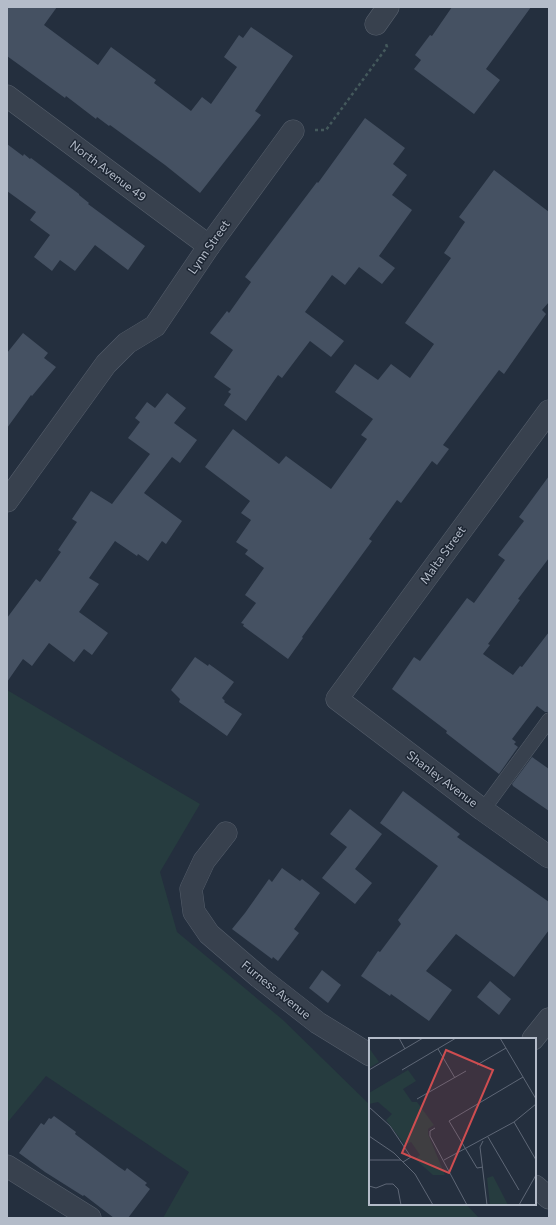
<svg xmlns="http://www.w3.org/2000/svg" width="556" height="1225" font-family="Commissioner,sans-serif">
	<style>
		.grass { fill: #263c3f }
		.building { fill: #455162 }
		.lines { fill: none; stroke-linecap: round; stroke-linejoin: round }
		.service-casing { stroke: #565f6c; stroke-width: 15 }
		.minor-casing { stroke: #565f6c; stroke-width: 23 }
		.path { stroke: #44595c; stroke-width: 2.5; stroke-dasharray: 3 3; stroke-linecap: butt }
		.service { stroke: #38414e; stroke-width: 14 }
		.minor { stroke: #38414e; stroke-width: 22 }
		.labels { text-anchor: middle; stroke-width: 3; stroke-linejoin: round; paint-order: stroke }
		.street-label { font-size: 12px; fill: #b4bcc9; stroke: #1d2633 }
		.inset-road { fill: none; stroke: #5e6776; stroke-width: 1 }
		.view { fill: #ce4d50; fill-opacity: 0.15; stroke: #ce4d50; stroke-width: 2 }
		.inset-edge { fill: none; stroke: #b4bcc9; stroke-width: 2 }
	</style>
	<rect width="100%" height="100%" fill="#242f3e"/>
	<!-- grass -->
	<path class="grass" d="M7 690 200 804 160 872 177 932 283 1020 370 1105V1204H466L479 1218H163L189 1172 46 1076 7 1123Z"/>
	<!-- building -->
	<g class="building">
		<path d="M7 7H57L44 25 98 65 111 47 156 80 154 83 191 111 202 97 211 104 237 67 224 57 239 35 243 38 251 27 293 56 255 111 261 115 200 193 165 165 110 125 109 126 97 117 96 119 66 96 65 98 7 56Z"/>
		<path d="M452 7H531L486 69 500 80 474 114 414 69 421 60 415 55 430 35 432 36Z"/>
		<path d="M365 118 405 148 393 164 407 175 392 195 412 210 379 256 395 268 382 284 359 267 345 285 332 275 305 312 344 341 331 357 310 341 282 378 278 375 246 421 224 405 231 394 228 392 231 389 214 377 233 350 210 333 227 311 229 313 251 282 245 277 317 182 318 183Z"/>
		<path d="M7 144 23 156 24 154 30 159 31 158 79 194V195L89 203 88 204 145 246 128 270 95 245 75 271 60 260 52 271 34 257 50 235 30 220 36 212 7 191Z"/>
		<path d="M494 170 549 212V302L542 310 546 314 504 374 499 370 443 445 449 449 437 465 432 461 401 503 397 500 369 539 372 541 302 637 303 638 288 659 243 626 244 624 241 623 256 603 245 595 264 568 245 554 248 550 236 542 251 520 241 513 250 501 205 467 233 429 279 464 286 456 331 489 367 439 361 435 373 419 335 392 355 364 378 380 391 364 410 378 434 344 405 323 451 258 444 253 465 222 459 217Z"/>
		<path d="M23 333 48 353 44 358 56 367 32 396 31 395 7 428V353Z"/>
		<path d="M167 393 186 408 174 423 197 440 180 463 172 457 144 493 182 521 166 544 162 541 148 561 138 554 137 556 115 541 89 578 99 584 79 612 108 633 92 655 84 649 74 662 49 643 32 666 23 659 7 682V618L36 579 40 582 61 552 58 550 77 522 72 519 91 491 112 504 150 454 128 438 140 422 135 418 147 402 155 408Z"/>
		<path d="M549 476V558L518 599 520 600 488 644 490 645 483 654 513 675 520 666 522 667 549 632V712H545L537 706 512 739 516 742 514 744 518 747 499 774 446 733 447 731 392 689 414 657 420 661 467 598 474 603 505 560 498 555 524 521 519 517Z"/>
		<path d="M195 657 208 666 209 664 234 682 222 698 225 701 224 702 242 714 227 736 179 702 180 699 171 690Z"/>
		<path d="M532 757 549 769V811L513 786 512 784Z"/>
		<path d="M403 791 460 834 457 837 549 902V930L514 977 456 934 426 971 452 990 429 1021 391 994 390 996 361 976 378 951 380 952 401 924 398 920 438 866 380 823Z"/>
		<path d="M350 809 382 834 355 869 372 883 355 904 322 878 347 847 330 834Z"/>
		<path d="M282 868 300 881 302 879 320 893 294 929 299 933 278 961 273 957 272 959 232 929 245 913 269 879 272 882Z"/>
		<path d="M322 970 341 985 328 1003 309 988Z"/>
		<path d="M490 981 511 999 499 1015 477 997Z"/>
		<path d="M54 1116 76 1132 75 1134 119 1167 125 1171 127 1168 147 1183 145 1185 150 1189 128 1218H114L84 1195 83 1196 45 1172 19 1153 41 1123 44 1125 49 1118 51 1119Z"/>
	</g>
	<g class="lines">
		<defs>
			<path id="service" d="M483 810 549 720"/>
			<g id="minor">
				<path d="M376 24 388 7"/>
				<path d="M7 96 209 246"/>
				<path d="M549 411 337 699 483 810 549 857"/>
				<path d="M7 501 106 364 127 343 155 326 209 246 293 131"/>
				<path d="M226 833 204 861 191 889 194 912 209 934 259 977 318 1023 370 1055"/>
				<path d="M533 1039 549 1019"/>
				<path d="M7 1166 90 1218"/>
				<path d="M535 1186 549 1198"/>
			</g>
		</defs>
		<!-- service casing -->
		<use href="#service" class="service-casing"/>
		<!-- minor casing -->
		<use href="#minor" class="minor-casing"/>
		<!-- path -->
		<path class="path" d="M315 130H326L387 47 386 44"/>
		<!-- service -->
		<use href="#service" class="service"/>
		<!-- minor -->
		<use href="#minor" class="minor"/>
	</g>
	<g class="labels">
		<!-- street labels -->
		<g class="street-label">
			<text transform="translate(108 171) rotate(37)" y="4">North Avenue 49</text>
			<text transform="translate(209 247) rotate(-55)" y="4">Lynn Street</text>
			<text transform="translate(443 555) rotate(-54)" y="4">Malta Street</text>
			<text transform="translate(442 779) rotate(37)" y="4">Shanley Avenue</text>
			<text transform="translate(276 990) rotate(39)" y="4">Furness Avenue</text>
		</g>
	</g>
	<!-- overview -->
	<g transform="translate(369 1038)">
		<rect width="167" height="167" fill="#242f3e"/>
		<path d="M0 10 10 24 0 30ZM39 32 47 43 34 51 43 64H48L65 87 59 91V96L76 137H64L46 121 51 117 42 104 36 107 17 82 23 76 9 64 0 66V55ZM124 138 139 167H121L118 140Z" fill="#263c3f"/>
		<path class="inset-road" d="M30 0 36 11M131 0 167 61M69 11 86 40M108 27 137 10M0 32 54 0M33 32 87 0M48 61 97 33M0 69 21 88 42 119 34 124M145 84 167 122M66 90 61 93V98L98 167M0 98 25 115 46 136 64 167M119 99 150 152M114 103 111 109 118 167M0 122H32M75 122 145 84 167 66M114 129 108 130 80 83 154 39M0 148 7 150 17 146H24L29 151 32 167M150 167 167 137"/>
		<path class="view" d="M77 12 124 32 80 135 33 115Z"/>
		<rect width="167" height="167" class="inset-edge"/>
	</g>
	<!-- border -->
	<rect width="556" height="1225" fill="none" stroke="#b4bcc9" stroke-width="16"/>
</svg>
